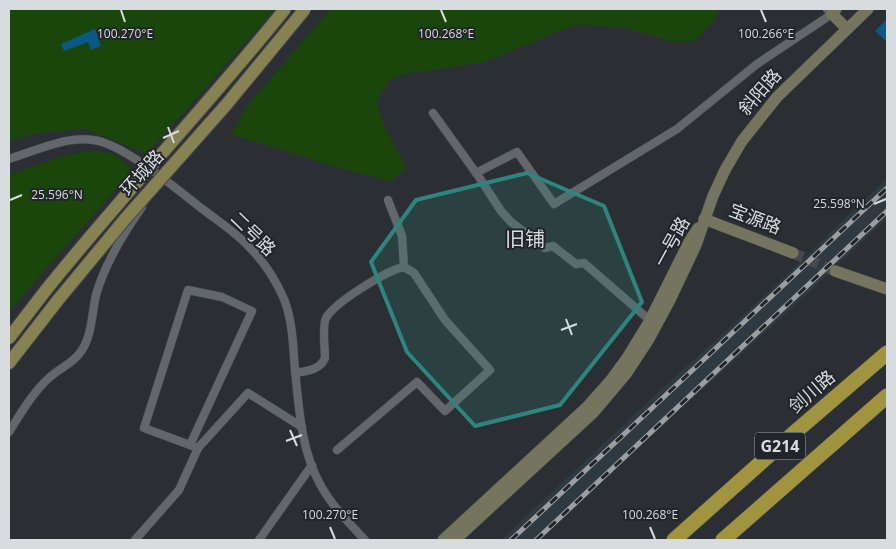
<svg xmlns="http://www.w3.org/2000/svg" width="896" height="549" font-family="'Open Sans','Noto Sans SC',sans-serif">
	<style>
		.built { fill: #2f3941 }
		.green { fill: #1a460b }
		.building { fill: #095988 }
		.lines { fill: none; stroke-linecap: round; stroke-linejoin: round }
		.secondary-tunnel { stroke: #45494d; stroke-width: 11; stroke-dasharray: 11 5.5; stroke-linecap: butt }
		.street-casing { stroke: #464a4e; stroke-width: 9 }
		.secondary-casing { stroke: #464a4e; stroke-width: 12 }
		.primary-casing { stroke: #464a4e; stroke-width: 14 }
		.highway-casing { stroke: #464a4e; stroke-width: 16 }
		.street { stroke: #62676b; stroke-width: 8 }
		.secondary { stroke: #75745e; stroke-width: 11 }
		.primary { stroke: #878251; stroke-width: 12 }
		.highway { stroke: #a0943f; stroke-width: 15 }
		.rail-casing { stroke: #9b9fa1; stroke-width: 5 }
		.rail { stroke: #212529; stroke-width: 3; stroke-dasharray: 9; stroke-linecap: butt }
		.primary-bridge-casing { stroke: #464a4e; stroke-width: 14; stroke-linecap: butt }
		.primary-bridge { stroke: #878251; stroke-width: 12 }
		.marked { fill: #2d857f; fill-opacity: 0.2; stroke: #2d857f; stroke-width: 4; stroke-linejoin: round }
		.ticks { fill: none; stroke: #d9dcde; stroke-width: 2 }
		.labels { text-anchor: middle; stroke-width: 4; stroke-linejoin: round; paint-order: stroke }
		.shield { fill: #212529; stroke: #a2a5a8; stroke-width: 1 }
		.shield-label { font-size: 16px; font-weight: bold; fill: #d9dcde }
		.street-label { font-size: 18px; fill: #d9dcde; stroke: #212529 }
		.quarter-label { font-size: 20px; fill: #d8dde2; stroke: #212529 }
		.ticks-label { font-size: 12px; text-anchor: middle; fill: #d9dcde; stroke: #212529; stroke-width: 4; stroke-linejoin: round; paint-order: stroke }
	</style>
	<rect width="100%" height="100%" fill="#2b2f33"/>
	<!-- built -->
	<path class="built" d="M887 178V218L807 294 537 540H501L654 396 776 285Z"/>
	<!-- green -->
	<g class="green">
		<path d="M9 9H275L147 154 85 129 49 132 29 135 9 141Z"/>
		<path d="M331 9H721L713 22 694 41H669L625 28 578 24 482 63 405 74 391 79 376 102 385 128 406 168 391 182 322 163 231 134 247 106Z"/>
		<path d="M96 151 113 154 133 170 9 311V176C37 165 66 152 96 151Z"/>
	</g>
	<!-- building -->
	<g class="building">
		<path d="M887 19V42L875 31Z"/>
		<path d="M95 29 101 46 91 50 88 42 64 51 61 44Z"/>
	</g>
	<g class="lines">
		<!-- secondary-tunnel -->
		<path class="secondary-tunnel" d="M793 253 835 271"/>
		<defs>
			<g id="street">
				<path d="M433 113 479 177 501 211 511 222 545 248 553 246 576 264 584 263 653 323"/>
				<path d="M9 159C35 151 65 136 93 140 122 143 177 189 201 208 218 221 237 233 251 249 265 263 276 281 284 299 293 322 293 347 295 370 299 408 301 450 320 484 331 505 349 523 365 540"/>
				<path d="M476 173 517 152 554 204 677 129 757 64 832 14 827 9"/>
				<path d="M388 200 402 236 404 267"/>
				<path d="M295 373C307 371 320 370 325 358 325 349 322 326 326 318 334 303 387 270 404 267L414 273 445 320 490 370 445 411 417 382 337 450"/>
				<path d="M9 432C21 413 33 392 50 377 60 368 75 362 82 350 92 335 92 312 96 295 105 263 123 234 142 207"/>
				<path d="M190 445 252 311 222 297 188 290 144 428 198 448 248 393 302 427"/>
				<path d="M135 540 179 490 198 448"/>
				<path d="M259 540 312 465"/>
			</g>
			<g id="secondary">
				<path d="M836 9 832 14 847 29"/>
				<path d="M704 219 793 253"/>
				<path d="M835 271 887 289"/>
				<path d="M443 540 588 406 611 380 627 358 649 322 689 242 698 228"/>
				<path d="M455 540 594 412 626 374 649 339 670 300 696 245 713 196 725 170 742 141 777 97 868 9"/>
			</g>
			<g id="primary">
				<path d="M9 338 46 290"/>
				<path d="M9 363 58 300"/>
			</g>
			<g id="highway">
				<path d="M674 540 794 433 887 353"/>
				<path d="M723 540 887 396"/>
			</g>
		</defs>
		<!-- street casing -->
		<use href="#street" class="street-casing"/>
		<!-- secondary casing -->
		<use href="#secondary" class="secondary-casing"/>
		<!-- primary casing -->
		<use href="#primary" class="primary-casing"/>
		<!-- highway casing -->
		<use href="#highway" class="highway-casing"/>
		<!-- street -->
		<use href="#street" class="street"/>
		<!-- secondary -->
		<use href="#secondary" class="secondary"/>
		<!-- primary -->
		<use href="#primary" class="primary"/>
		<!-- highway -->
		<use href="#highway" class="highway"/>
		<defs>
			<g id="rail">
				<path d="M511 540 887 188"/>
				<path d="M536 540 887 211"/>
			</g>
		</defs>
		<!-- rail casing -->
		<use href="#rail" class="rail-casing"/>
		<!-- rail -->
		<use href="#rail" class="rail"/>
		<defs>
			<g id="primary-bridge">
				<path d="M46 290C123 194 208 105 285 9"/>
				<path d="M58 300 125 219 226 105 305 9"/>
			</g>
		</defs>
		<!-- primary-bridge casing -->
		<use href="#primary-bridge" class="primary-bridge-casing"/>
		<!-- primary-bridge -->
		<use href="#primary-bridge" class="primary-bridge"/>
	</g>
	<!-- marked area -->
	<path class="marked" d="M527 173 604 206 642 302 560 405 475 426 407 352 371 262 416 200Z"/>
	<!-- ticks -->
	<path class="ticks" d="M121 10 125 22M441 10 446 22M761 10 766 22M168 127 174 143M163 138 179 131M10 200 22 195M874 204 886 199M566 319 572 335M561 330 577 324M290 430 297 446M286 441 302 435M330 527 335 539M650 527 655 539"/>
	<g class="labels">
		<!-- shield labels -->
		<rect class="shield" x="755" y="432.5" width="50" height="27" rx="4"/>
		<g class="shield-label">
			<text x="780" y="452">G214</text>
		</g>
		<!-- street labels -->
		<g class="street-label">
			<text transform="translate(760 92) rotate(-49)" y="6">斜阳路</text>
			<text transform="translate(142 173) rotate(-48)" y="6">环城路</text>
			<text transform="translate(755 219) rotate(21)" y="6">宝源路</text>
			<text transform="translate(253 234) rotate(44)" y="6">二号路</text>
			<text transform="translate(672 242) rotate(-61)" y="6">一号路</text>
			<text transform="translate(812 392) rotate(-41)" y="6">剑川路</text>
		</g>
		<!-- quarter labels -->
		<g class="quarter-label">
			<text x="525" y="246">旧铺</text>
		</g>
	</g>
	<g class="ticks-label">
		<text x="766" y="38">100.266°E</text>
		<text x="125" y="38">100.270°E</text>
		<text x="446" y="38">100.268°E</text>
		<text x="57" y="199">25.596°N</text>
		<text x="839" y="208">25.598°N</text>
		<text x="330" y="519">100.270°E</text>
		<text x="650" y="519">100.268°E</text>
	</g>
	<!-- border -->
	<rect width="896" height="549" fill="none" stroke="#d9dcde" stroke-width="20"/>
</svg>
